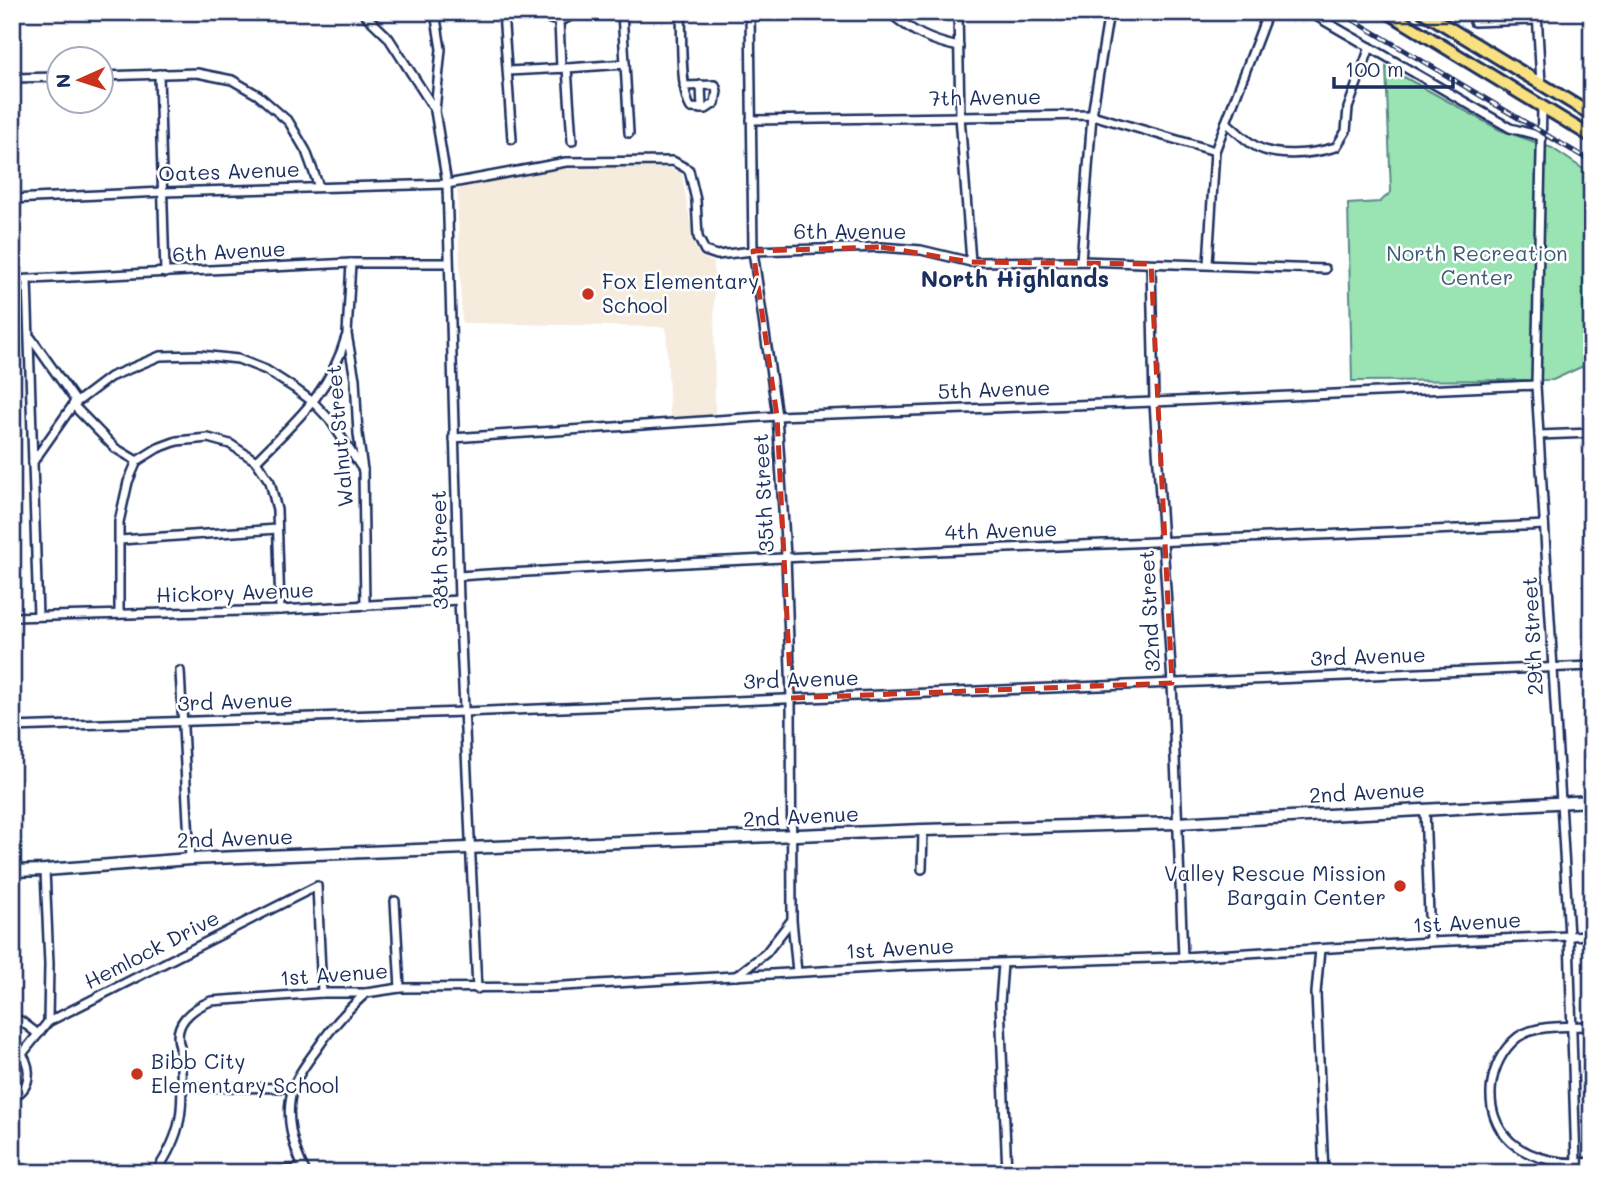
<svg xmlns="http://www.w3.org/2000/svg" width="1604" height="1185" font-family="Mali,sans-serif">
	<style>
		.built { fill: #f5ecde }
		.green { fill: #9ae3b3; stroke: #5a8988; stroke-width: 2 }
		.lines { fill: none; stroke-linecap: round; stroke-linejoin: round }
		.minor-casing { stroke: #1b2f5e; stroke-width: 12 }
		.secondary-casing { stroke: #1b2f5e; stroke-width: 15 }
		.primary-casing { stroke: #1b2f5e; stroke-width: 16 }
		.minor { stroke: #fff; stroke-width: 7 }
		.secondary { stroke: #fff; stroke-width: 10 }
		.primary { stroke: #fae180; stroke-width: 10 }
		.rail-casing { stroke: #1b2f5e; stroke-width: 5 }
		.rail { stroke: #fff; stroke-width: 2.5; stroke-dasharray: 8; stroke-linecap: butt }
		.marked { fill: none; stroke: #c8321e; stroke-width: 5; stroke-dasharray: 14 9; stroke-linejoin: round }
		.poi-dot { fill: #c8321e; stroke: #fff; stroke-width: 2.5 }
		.labels { text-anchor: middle; stroke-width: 5; stroke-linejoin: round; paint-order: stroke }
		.street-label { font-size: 21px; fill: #1b2f5e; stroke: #fff }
		.park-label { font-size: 21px; fill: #3b5c73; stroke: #fff }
		.poi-label { font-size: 21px; fill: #1b2f5e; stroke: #fff; text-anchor: start }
		.neighbourhood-label { font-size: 23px; font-weight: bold; fill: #1b2f5e; stroke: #fff }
	</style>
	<rect width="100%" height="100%" fill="#fff"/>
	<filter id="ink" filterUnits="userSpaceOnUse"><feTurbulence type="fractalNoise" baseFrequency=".0143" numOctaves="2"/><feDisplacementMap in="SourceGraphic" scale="14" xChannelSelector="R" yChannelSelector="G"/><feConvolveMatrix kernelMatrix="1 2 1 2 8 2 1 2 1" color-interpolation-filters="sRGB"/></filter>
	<g filter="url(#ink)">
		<!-- built -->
		<path class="built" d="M649 165 681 171 695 247 700 256 714 263 715 415 670 418 666 327 462 323 457 188 491 179 566 167Z"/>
		<!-- green -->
		<path class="green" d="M1386 67 1500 130 1552 148 1592 175V362L1553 380 1352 381 1348 204 1380 202 1391 192Z"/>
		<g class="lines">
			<defs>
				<g id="minor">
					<path d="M362 12 388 37 435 110"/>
					<path d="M435 12 441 49 435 111 447 184 459 600 477 989"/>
					<path d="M503 12 512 139"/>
					<path d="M540 12C551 23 564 23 575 12"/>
					<path d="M622 12 629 133"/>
					<path d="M681 12C682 32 680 94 691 108L706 109 715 103 717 91 715 85 684 86"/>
					<path d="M750 12 753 251 777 416 786 556 791 698 792 920 797 972"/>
					<path d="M889 12C912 32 930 41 959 47"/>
					<path d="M958 12 960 116 971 262"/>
					<path d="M1309 12 1510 128 1541 136"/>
					<path d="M1537 12 1541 84"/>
					<path d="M559 21 561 68"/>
					<path d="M1474 22 1537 20"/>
					<path d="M567 68 625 64"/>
					<path d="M508 71 567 68 572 141"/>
					<path d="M159 74 165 273"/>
					<path d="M102 76 197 73 232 80 258 95 289 122 306 151 319 187"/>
					<path d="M12 78 60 77"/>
					<path d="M701 85 702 109"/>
					<path d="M1542 107 1536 385 1569 936 1576 1164"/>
					<path d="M751 120 1092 115 1215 151"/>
					<path d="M1226 122C1234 129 1243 138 1252 144 1274 159 1312 154 1336 147L1346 131 1348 108 1370 47"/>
					<path d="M12 199 163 192 447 184 566 162 673 161 689 170 696 200 698 237 705 251 717 255 753 251 881 247 921 250 971 262 1081 261 1325 269"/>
					<path d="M1081 261 1092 115 1109 12"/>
					<path d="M351 263 347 334 355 379 358 434 363 470 365 606"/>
					<path d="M1151 264 1154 402 1172 683 1183 957"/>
					<path d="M1208 264 1215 151 1268 12"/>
					<path d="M12 280 351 263H448"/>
					<path d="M27 280 38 616"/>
					<path d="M31 338 75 400 73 405 115 448 137 461"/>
					<path d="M1539 435 1592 433"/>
					<path d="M453 438 777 416 1154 402 1536 385"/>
					<path d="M256 461C295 421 330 393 346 337"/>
					<path d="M33 462 73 405 110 377 160 356 200 355 238 359 266 370 294 388 313 402 330 420 363 470"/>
					<path d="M120 540 277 529"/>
					<path d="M459 576C821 553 1182 542 1544 525"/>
					<path d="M119 614V522L128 482 137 461 158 448 177 441 208 438 230 444 256 461 270 482 277 510 280 610"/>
					<path d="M12 617 280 610 459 600"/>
					<path d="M180 671 190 859"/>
					<path d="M12 727 464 712 1592 666"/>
					<path d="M1425 809 1430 942"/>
					<path d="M922 869 923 830"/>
					<path d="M45 870 49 964 48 1022"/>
					<path d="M395 901 400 988"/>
					<path d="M1320 949 1316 993 1324 1173"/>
					<path d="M1003 964 1000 1003 1007 1173"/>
					<path d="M736 976 766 953 791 921"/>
					<path d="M12 1020 21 1021 38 1034"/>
					<path d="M1592 1026C1570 1027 1537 1024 1518 1037 1487 1061 1480 1114 1511 1142 1532 1160 1565 1165 1592 1162"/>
					<path d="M22 1054 48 1022 317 886 322 993"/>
					<path d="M181 1087 293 1088"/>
					<path d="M12 1097C31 1089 32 1069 22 1054"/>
					<path d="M155 1173C188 1126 182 1102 180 1047 172 1024 191 1009 211 1001L322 993H366L400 988 547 987 906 966 1183 957 1430 942 1592 935"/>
					<path d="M237 1173 304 1169"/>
					<path d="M306 1173C293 1148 284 1116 293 1088 298 1073 310 1059 319 1046 333 1025 347 1010 366 993"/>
				</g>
				<path id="secondary" d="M12 871 45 870 190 859 923 830 1177 823 1592 801"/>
				<g id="primary">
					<path d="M1387 12 1592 137"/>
					<path d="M1423 12 1592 115"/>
				</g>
			</defs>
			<!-- minor casing -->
			<use href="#minor" class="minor-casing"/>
			<!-- secondary casing -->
			<use href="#secondary" class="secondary-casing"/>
			<!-- primary casing -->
			<use href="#primary" class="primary-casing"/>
			<!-- minor -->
			<use href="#minor" class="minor"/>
			<!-- secondary -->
			<use href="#secondary" class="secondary"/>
			<!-- primary -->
			<use href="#primary" class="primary"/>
			<defs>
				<path id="rail" d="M1340 12 1592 162"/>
			</defs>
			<!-- rail casing -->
			<use href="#rail" class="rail-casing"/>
			<!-- rail -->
			<use href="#rail" class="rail"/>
		</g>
	</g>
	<!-- marked area -->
	<path class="marked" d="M881 247 971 262 1151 264 1172 683 791 698 777 416 753 251Z"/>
	<!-- markers -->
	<g class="poi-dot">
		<circle cx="588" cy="294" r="7"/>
		<circle cx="1400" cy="886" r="7"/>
		<circle cx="137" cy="1074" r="7"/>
	</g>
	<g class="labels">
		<!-- street labels -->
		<g class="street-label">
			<text transform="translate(985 98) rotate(-1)" y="7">7th Avenue</text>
			<text transform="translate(229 172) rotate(-2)" y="7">Oates Avenue</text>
			<text x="850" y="239">6th Avenue</text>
			<text transform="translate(229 252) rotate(-3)" y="7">6th Avenue</text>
			<text transform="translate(994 390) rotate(-2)" y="7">5th Avenue</text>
			<text transform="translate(340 436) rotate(-95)" y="7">Walnut Street</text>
			<text transform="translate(764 493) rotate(-93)" y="7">35th Street</text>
			<text transform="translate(1001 531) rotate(-2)" y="7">4th Avenue</text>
			<text transform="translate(440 550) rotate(-91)" y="7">38th Street</text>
			<text transform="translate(235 593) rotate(-2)" y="7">Hickory Avenue</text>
			<text transform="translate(1150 611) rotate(-93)" y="7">32nd Street</text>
			<text transform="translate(1533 636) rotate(-93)" y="7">29th Street</text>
			<text transform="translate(1368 657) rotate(-2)" y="7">3rd Avenue</text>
			<text transform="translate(801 680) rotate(-2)" y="7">3rd Avenue</text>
			<text transform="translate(235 702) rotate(-2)" y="7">3rd Avenue</text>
			<text transform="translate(1367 793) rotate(-3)" y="7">2nd Avenue</text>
			<text transform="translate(801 817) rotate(-3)" y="7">2nd Avenue</text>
			<text transform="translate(235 839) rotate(-2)" y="7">2nd Avenue</text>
			<text transform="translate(1467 923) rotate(-3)" y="7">1st Avenue</text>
			<text transform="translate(900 949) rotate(-3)" y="7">1st Avenue</text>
			<text transform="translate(152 950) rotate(-27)" y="7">Hemlock Drive</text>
			<text transform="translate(334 975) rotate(-4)" y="7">1st Avenue</text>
		</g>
		<!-- park labels -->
		<g class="park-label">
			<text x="1477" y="261">North Recreation<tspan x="1477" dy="24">Center</tspan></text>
		</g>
		<!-- poi labels -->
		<g class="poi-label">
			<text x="602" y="289">Fox Elementary<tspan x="602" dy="24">School</tspan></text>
			<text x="1386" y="881" text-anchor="end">Valley Rescue Mission<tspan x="1386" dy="24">Bargain Center</tspan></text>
			<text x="151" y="1069">Bibb City<tspan x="151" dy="24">Elementary School</tspan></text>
		</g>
		<!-- neighbourhood labels -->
		<g class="neighbourhood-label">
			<text x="1015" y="287">North Highlands</text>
		</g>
	</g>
	<!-- margin -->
	<rect width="1604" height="1185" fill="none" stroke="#fff" stroke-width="42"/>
	<rect x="21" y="21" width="1562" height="1143" fill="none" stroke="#1b2f5e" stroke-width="2.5" filter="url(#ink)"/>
	<!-- north arrow -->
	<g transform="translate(80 80) rotate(267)"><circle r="33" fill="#ffffff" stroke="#a4acbf" stroke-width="2"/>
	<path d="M0-5L12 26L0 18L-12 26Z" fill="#c8321e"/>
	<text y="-10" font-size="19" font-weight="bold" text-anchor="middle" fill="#1b2f5e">N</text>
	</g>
	<!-- scale -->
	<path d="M1334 77v10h119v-10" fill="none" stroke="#1b2f5e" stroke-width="3.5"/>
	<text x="1345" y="77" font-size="21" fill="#1b2f5e" stroke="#ffffff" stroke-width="5" paint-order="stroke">100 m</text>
</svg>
